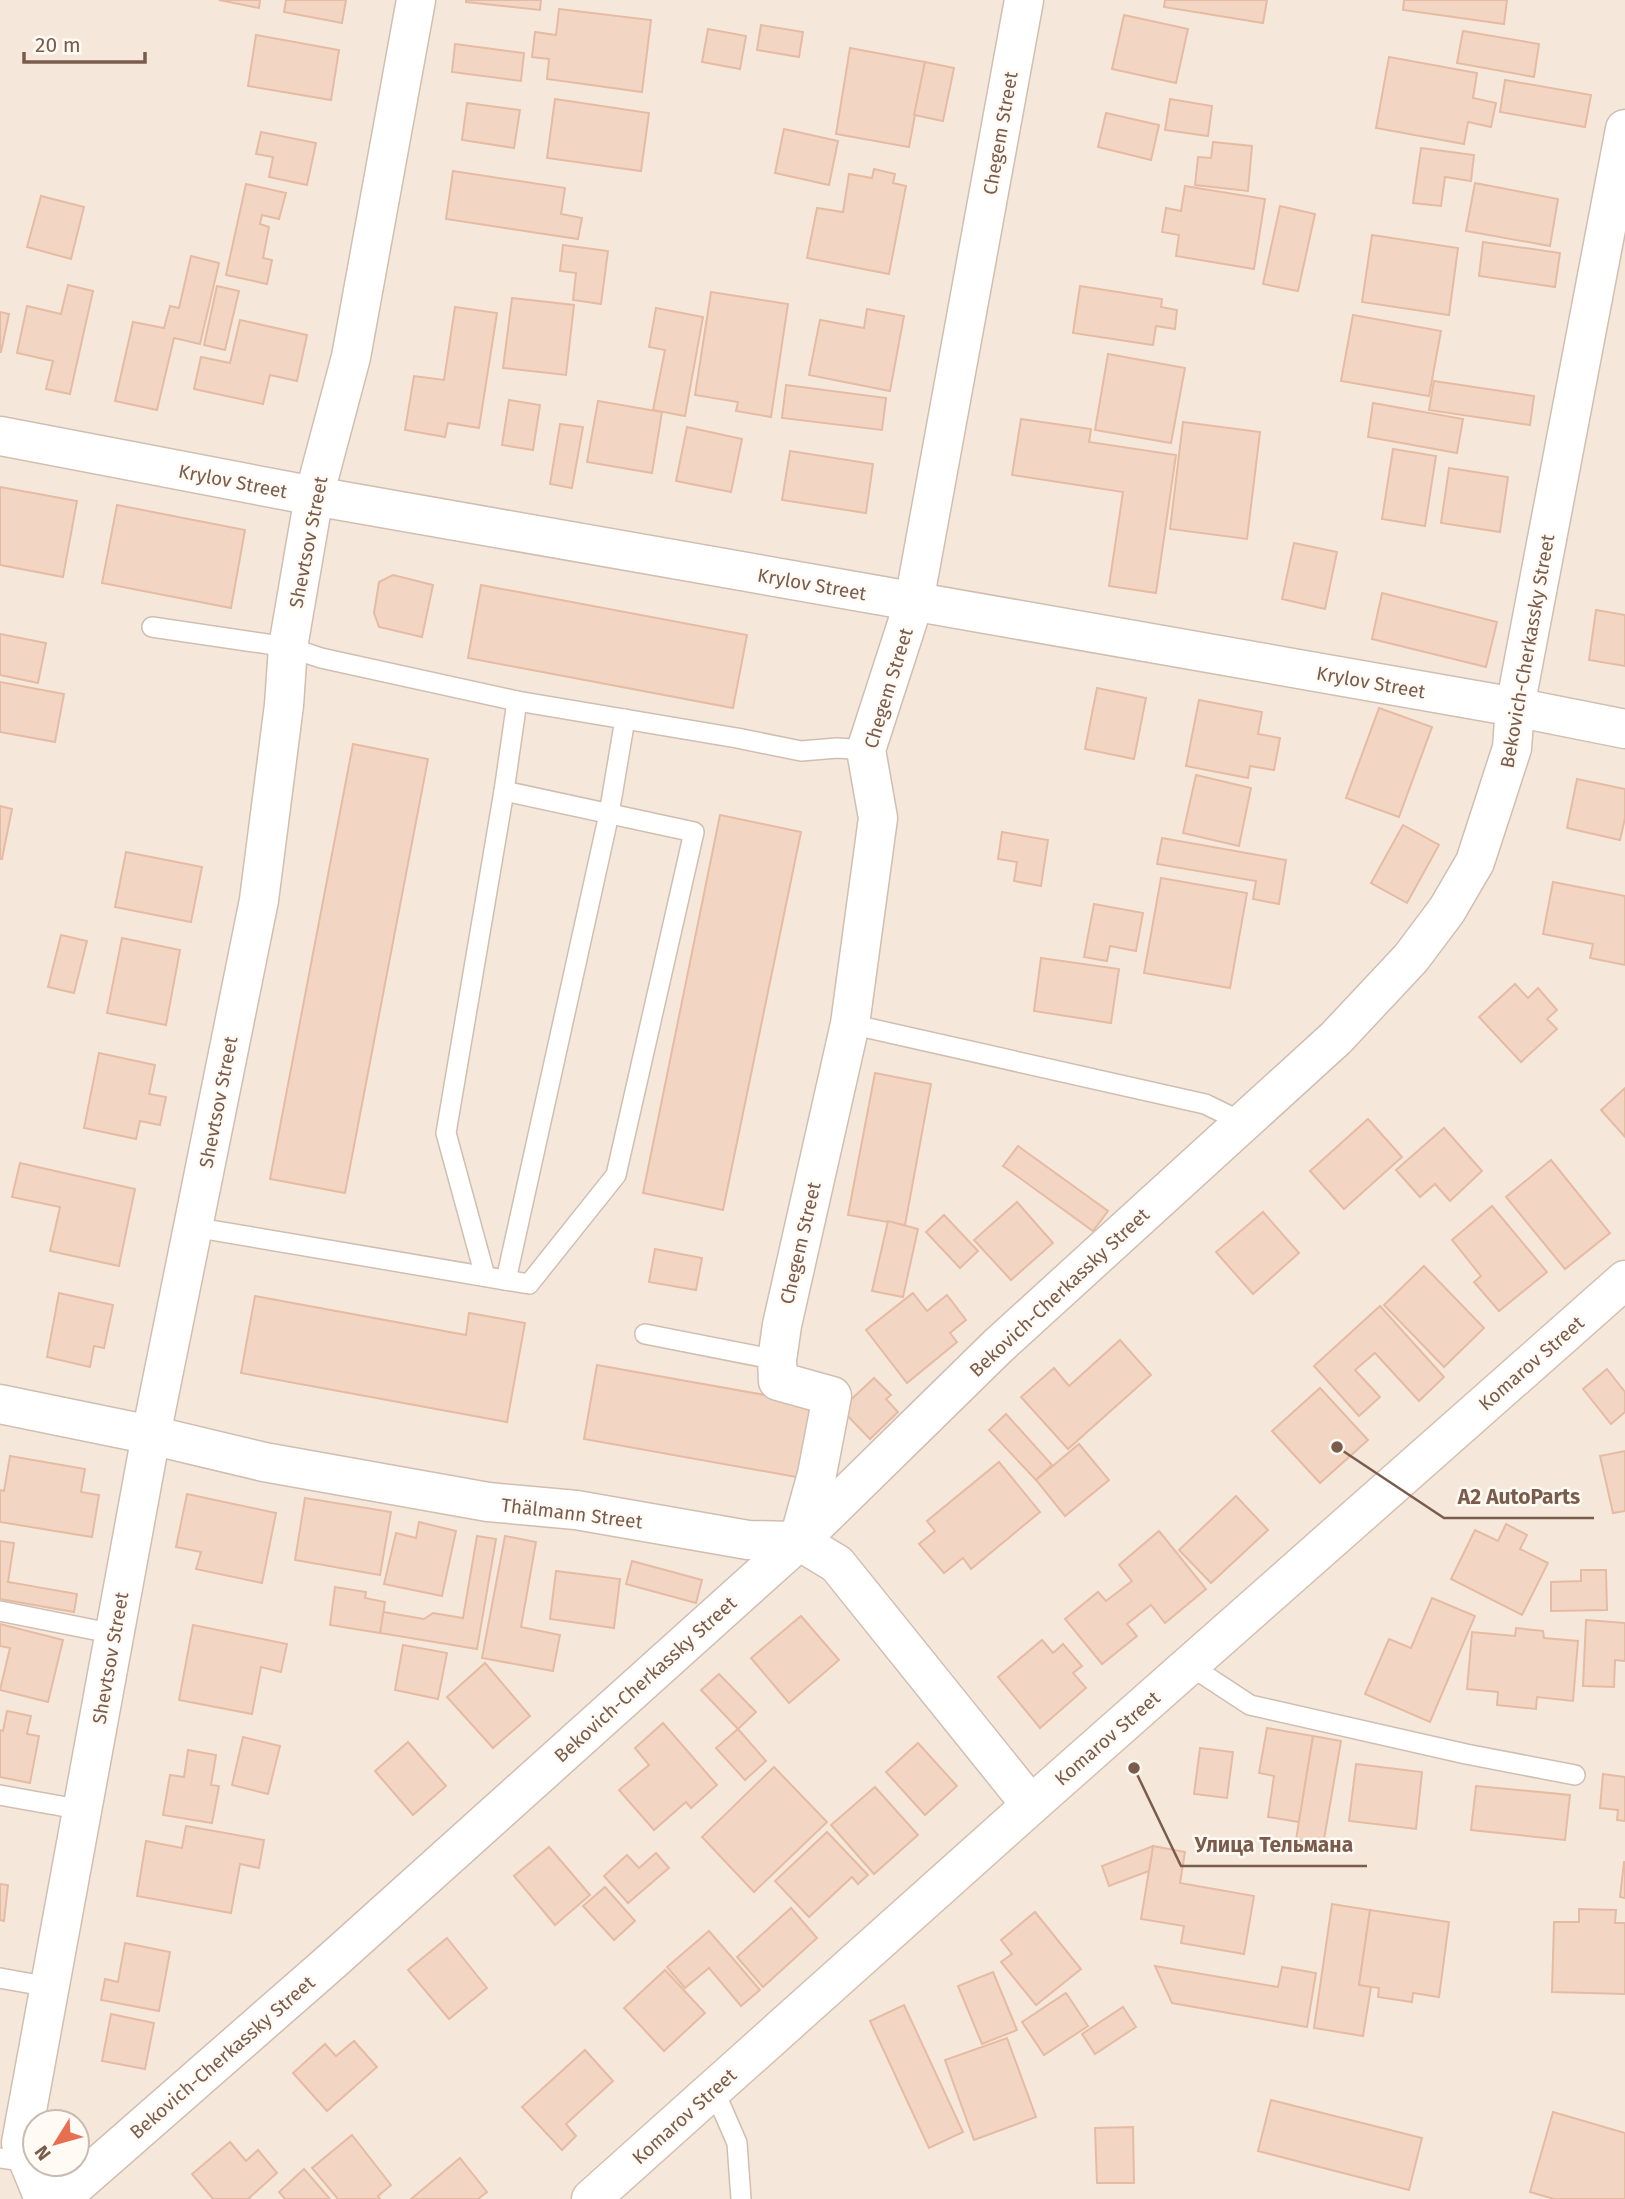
<svg xmlns="http://www.w3.org/2000/svg" width="1625" height="2199" font-family="'Fira Sans',sans-serif">
	<style>
		.residential { fill: #f5e8da; fill-rule: evenodd }
		.building { fill: #f3d5c3; stroke: #e6bba3; stroke-width: 2 }
		.lines { fill: none; stroke-linecap: round; stroke-linejoin: round }
		.service-casing { stroke: #d1beb0; stroke-width: 22 }
		.minor-casing { stroke: #d1beb0; stroke-width: 41 }
		.secondary-casing { stroke: #d6c0b0; stroke-width: 41 }
		.service { stroke: #fff; stroke-width: 19 }
		.minor { stroke: #fff; stroke-width: 38 }
		.secondary { stroke: #fff; stroke-width: 38 }
		.labels { text-anchor: middle; stroke-width: 5; stroke-linejoin: round; paint-order: stroke }
		.street-label { font-size: 19px; fill: #7a5c4d; stroke: #fffaf3 }
		.leader { fill: none; stroke: #7a5c4d; stroke-width: 2.5 }
		.callout-dot { fill: #7a5c4d; stroke: #fffaf3; stroke-width: 2.5 }
		.callout-label { font-size: 21px; text-anchor: middle; font-weight: bold; fill: #7a5c4d; stroke: #fffaf3; stroke-width: 5; stroke-linejoin: round; paint-order: stroke }
	</style>
	<rect width="100%" height="100%" fill="#fdf6ec"/>
	<!-- residential -->
	<path class="residential" d="M0 0H1625V2199H0ZM35 2122H77V2164H35Z"/>
	<!-- building -->
	<g class="building">
		<path d="M219 0H260L259 8Z"/>
		<path d="M286 0H346L342 23 284 12Z"/>
		<path d="M466 0H541L540 10 466 2Z"/>
		<path d="M1165 0H1267L1263 23 1164 7Z"/>
		<path d="M1404 0H1507L1504 24 1403 10Z"/>
		<path d="M559 9 651 20 642 92 547 79 549 59 532 57 535 32 556 35Z"/>
		<path d="M1124 15 1188 29 1176 83 1112 69Z"/>
		<path d="M761 25 803 32 799 57 757 50Z"/>
		<path d="M708 29 746 36 740 69 702 62Z"/>
		<path d="M1463 31 1539 44 1534 77 1457 63Z"/>
		<path d="M256 35 339 50 331 100 248 86Z"/>
		<path d="M455 44 524 53 521 81 452 72Z"/>
		<path d="M850 48 925 62 909 147 836 134Z"/>
		<path d="M1389 57 1477 73 1473 98 1496 103 1491 127 1468 122 1464 144 1376 128Z"/>
		<path d="M925 62 954 68 943 121 914 115Z"/>
		<path d="M1505 80 1591 95 1585 127 1500 112Z"/>
		<path d="M555 99 649 113 641 171 547 158Z"/>
		<path d="M1170 99 1212 106 1208 136 1165 130Z"/>
		<path d="M467 103 520 110 514 148 462 140Z"/>
		<path d="M1106 113 1159 125 1151 160 1098 147Z"/>
		<path d="M784 129 838 141 829 185 775 173Z"/>
		<path d="M261 132 316 143 307 185 269 177 273 157 256 154Z"/>
		<path d="M1213 142 1252 146 1248 191 1195 185 1198 157 1211 158Z"/>
		<path d="M1421 148 1474 155 1471 181 1445 177 1441 206 1413 203Z"/>
		<path d="M874 169 895 174 893 183 906 186 889 274 807 258 817 208 843 212 849 174 872 178Z"/>
		<path d="M453 171 565 188 561 214 582 218 578 239 446 219Z"/>
		<path d="M1475 183 1558 199 1550 246 1466 231Z"/>
		<path d="M246 184 286 193 279 219 262 215 260 224 269 227 263 258 272 260 267 284 226 275Z"/>
		<path d="M1185 186 1265 199 1254 269 1176 256 1179 235 1162 232 1166 208 1181 211Z"/>
		<path d="M41 196 84 207 71 259 27 247Z"/>
		<path d="M1280 206 1315 214 1298 291 1263 284Z"/>
		<path d="M1372 235 1458 248 1449 315 1362 302Z"/>
		<path d="M1483 242 1560 253 1555 287 1479 276Z"/>
		<path d="M563 245 608 251 601 304 573 300 576 273 560 271Z"/>
		<path d="M191 256 219 263 200 344 174 338 157 410 115 401 133 322 164 328 170 306 179 308Z"/>
		<path d="M68 285 93 291 70 394 46 389 53 361 17 353 27 306 61 314Z"/>
		<path d="M217 286 239 291 225 350 204 345Z"/>
		<path d="M1080 286 1162 299 1161 307 1177 310 1175 329 1156 326 1153 345 1073 333Z"/>
		<path d="M711 292 788 304 771 417 736 411 738 402 695 395Z"/>
		<path d="M512 298 574 305 566 375 503 368Z"/>
		<path d="M455 307 497 313 479 428 448 423 445 437 405 430 414 376 444 380Z"/>
		<path d="M656 308 703 317 685 416 653 410 665 350 649 347Z"/>
		<path d="M867 309 904 316 890 391 809 375 820 320 864 328Z"/>
		<path d="M0 312 9 314 1 352H0Z"/>
		<path d="M1353 315 1441 331 1429 396 1341 381Z"/>
		<path d="M240 320 307 335 297 381 270 375 263 404 194 389 201 357 230 363Z"/>
		<path d="M1108 354 1185 368 1171 443 1095 430Z"/>
		<path d="M1434 381 1534 396 1530 425 1429 410Z"/>
		<path d="M786 385 886 398 882 430 782 418Z"/>
		<path d="M509 400 540 405 533 450 502 445Z"/>
		<path d="M598 401 662 412 652 473 587 462Z"/>
		<path d="M1373 403 1463 419 1457 453 1368 437Z"/>
		<path d="M1021 419 1091 429 1089 442 1176 455 1156 593 1109 586 1123 492 1012 475Z"/>
		<path d="M1183 422 1260 432 1247 539 1170 529Z"/>
		<path d="M560 424 583 427 572 488 550 484Z"/>
		<path d="M687 427 742 439 731 492 676 481Z"/>
		<path d="M1393 449 1436 456 1425 526 1382 519Z"/>
		<path d="M790 451 873 464 866 513 782 500Z"/>
		<path d="M1449 468 1508 477 1500 532 1441 523Z"/>
		<path d="M0 487 77 501 63 577 0 565Z"/>
		<path d="M117 505 245 530 231 608 102 583Z"/>
		<path d="M1294 543 1337 552 1325 609 1282 599Z"/>
		<path d="M393 575 433 585 422 637 379 627 374 613 379 582Z"/>
		<path d="M481 585 747 635 733 708 468 658Z"/>
		<path d="M1382 593 1497 622 1486 667 1372 639Z"/>
		<path d="M1596 610 1625 615V666L1589 660Z"/>
		<path d="M0 634 46 643 38 683 0 675Z"/>
		<path d="M0 682 64 694 55 742 0 732Z"/>
		<path d="M1097 688 1146 698 1134 759 1085 749Z"/>
		<path d="M1199 700 1262 712 1258 734 1280 738 1274 770 1250 766 1248 778 1186 766Z"/>
		<path d="M1379 708 1432 727 1399 817 1346 798Z"/>
		<path d="M353 744 428 759 345 1193 270 1179Z"/>
		<path d="M1196 775 1251 788 1239 846 1183 833Z"/>
		<path d="M1577 779 1625 789V818L1620 840 1567 828Z"/>
		<path d="M0 806 12 809 2 859H0Z"/>
		<path d="M720 815 801 832 723 1210 643 1193Z"/>
		<path d="M1403 825 1439 845 1407 903 1371 883Z"/>
		<path d="M1002 832 1048 840 1041 886 1014 881 1017 862 998 859Z"/>
		<path d="M1162 838 1286 860 1279 904 1253 899 1256 881 1157 864Z"/>
		<path d="M126 852 202 867 191 922 115 907Z"/>
		<path d="M1161 878 1247 893 1230 988 1144 973Z"/>
		<path d="M1553 882 1625 896V965L1590 958 1593 944 1543 934Z"/>
		<path d="M1094 904 1143 913 1136 951 1110 946 1107 961 1084 957Z"/>
		<path d="M61 935 87 941 74 993 48 987Z"/>
		<path d="M122 938 180 950 166 1025 107 1013Z"/>
		<path d="M1041 958 1119 969 1111 1023 1034 1011Z"/>
		<path d="M1515 984 1528 998 1538 988 1557 1010 1547 1019 1557 1029 1521 1062 1479 1017Z"/>
		<path d="M99 1053 155 1065 149 1094 166 1097 160 1125 140 1121 136 1139 84 1128Z"/>
		<path d="M875 1073 931 1084 905 1225 848 1215Z"/>
		<path d="M1625 1088V1137L1601 1110Z"/>
		<path d="M1368 1119 1402 1157 1344 1209 1310 1171Z"/>
		<path d="M1444 1128 1482 1171 1450 1201 1435 1184 1420 1197 1396 1170Z"/>
		<path d="M1018 1146 1108 1211 1093 1231 1003 1166Z"/>
		<path d="M1551 1160 1610 1233 1565 1269 1506 1197Z"/>
		<path d="M20 1163 135 1189 119 1266 50 1251 60 1207 12 1197Z"/>
		<path d="M1017 1202 1053 1243 1011 1280 974 1240Z"/>
		<path d="M1492 1206 1547 1272 1499 1311 1474 1282 1481 1276 1452 1240Z"/>
		<path d="M1263 1212 1299 1253 1253 1294 1216 1252Z"/>
		<path d="M944 1215 978 1251 960 1268 926 1232Z"/>
		<path d="M888 1221 918 1229 903 1297 872 1291Z"/>
		<path d="M655 1249 702 1258 696 1290 649 1282Z"/>
		<path d="M1424 1266 1484 1328 1444 1367 1384 1305Z"/>
		<path d="M59 1293 113 1305 104 1348 94 1346 90 1367 47 1357Z"/>
		<path d="M913 1293 927 1311 947 1295 966 1320 950 1333 957 1342 907 1383 866 1330Z"/>
		<path d="M255 1296 466 1335 469 1313 525 1323 507 1422 241 1373Z"/>
		<path d="M1380 1306 1444 1377 1419 1401 1375 1353 1355 1370 1380 1397 1359 1416 1314 1366Z"/>
		<path d="M1120 1340 1151 1375 1068 1449 1021 1397 1054 1368 1069 1386Z"/>
		<path d="M597 1365 815 1404 802 1478 584 1439Z"/>
		<path d="M1607 1369 1625 1392V1412L1611 1424 1583 1389Z"/>
		<path d="M874 1378 891 1395 886 1399 898 1412 870 1439 841 1409Z"/>
		<path d="M1320 1388 1368 1440 1320 1483 1272 1431Z"/>
		<path d="M1006 1414 1052 1465 1036 1480 989 1430Z"/>
		<path d="M1079 1444 1109 1480 1065 1516 1036 1480Z"/>
		<path d="M1625 1451V1511L1613 1513 1600 1456Z"/>
		<path d="M10 1456 85 1469 81 1492 99 1495 92 1537 0 1522V1490L4 1491Z"/>
		<path d="M999 1462 1040 1512 971 1569 963 1558 944 1573 919 1544 935 1531 927 1521Z"/>
		<path d="M187 1494 276 1513 262 1583 196 1569 201 1552 176 1547Z"/>
		<path d="M1236 1496 1268 1530 1211 1583 1179 1550Z"/>
		<path d="M305 1498 391 1512 380 1575 295 1560Z"/>
		<path d="M419 1522 456 1531 442 1596 384 1584 396 1533 416 1538Z"/>
		<path d="M1506 1524 1527 1535 1520 1549 1548 1563 1522 1615 1451 1579 1475 1530 1498 1541Z"/>
		<path d="M1159 1531 1206 1589 1165 1623 1151 1605 1127 1624 1137 1636 1102 1664 1065 1619 1098 1592 1106 1601 1132 1581 1119 1565Z"/>
		<path d="M477 1536 496 1539 477 1649 380 1633 383 1612 424 1619 433 1613 463 1618Z"/>
		<path d="M505 1536 536 1542 521 1627 560 1635 553 1671 482 1658Z"/>
		<path d="M0 1541 14 1543 8 1582 77 1594 74 1612 0 1599Z"/>
		<path d="M632 1561 702 1580 696 1603 626 1584Z"/>
		<path d="M1581 1570H1606L1607 1610 1551 1611V1582L1581 1581Z"/>
		<path d="M556 1571 620 1579 614 1628 550 1619Z"/>
		<path d="M335 1587 366 1592 365 1598 385 1602 380 1633 330 1625Z"/>
		<path d="M1432 1598 1475 1616 1430 1722 1365 1694 1389 1639 1411 1648Z"/>
		<path d="M801 1616 839 1660 789 1703 751 1658Z"/>
		<path d="M1586 1620 1625 1623V1661L1615 1660 1614 1687 1583 1686Z"/>
		<path d="M0 1624 63 1640 48 1702 0 1690 10 1648 0 1646Z"/>
		<path d="M193 1625 287 1644 281 1672 261 1667 252 1714 179 1700Z"/>
		<path d="M1516 1628 1543 1631 1544 1638 1578 1641 1573 1701 1537 1697 1536 1709 1497 1705 1498 1692 1467 1689 1472 1632 1515 1636Z"/>
		<path d="M1042 1640 1053 1653 1063 1644 1082 1666 1073 1673 1086 1688 1040 1728 998 1677Z"/>
		<path d="M403 1645 447 1653 438 1699 395 1690Z"/>
		<path d="M485 1663 530 1716 493 1748 447 1697Z"/>
		<path d="M719 1674 756 1712 738 1729 701 1690Z"/>
		<path d="M7 1711 31 1716 27 1734 39 1736 30 1783 0 1777V1730L3 1731Z"/>
		<path d="M663 1723 717 1785 691 1808 686 1802 654 1830 619 1790 649 1765 635 1748Z"/>
		<path d="M1267 1728 1313 1736 1299 1822 1268 1817 1274 1776 1259 1773Z"/>
		<path d="M738 1729 766 1761 745 1780 716 1748Z"/>
		<path d="M1313 1736 1341 1741 1323 1845 1296 1840Z"/>
		<path d="M243 1737 280 1746 268 1794 232 1785Z"/>
		<path d="M408 1742 446 1786 413 1815 375 1771Z"/>
		<path d="M918 1743 957 1786 925 1815 886 1772Z"/>
		<path d="M1200 1748 1233 1752 1227 1798 1194 1794Z"/>
		<path d="M188 1750 216 1755 211 1785 219 1786 212 1823 163 1815 170 1775 184 1777Z"/>
		<path d="M1356 1764 1422 1772 1416 1829 1349 1821Z"/>
		<path d="M774 1767 827 1822 754 1892 702 1837Z"/>
		<path d="M1603 1774 1625 1777V1821L1617 1820 1618 1810 1600 1808Z"/>
		<path d="M1476 1786 1570 1795 1565 1840 1471 1830Z"/>
		<path d="M875 1787 918 1835 874 1874 831 1825Z"/>
		<path d="M186 1826 264 1840 259 1868 240 1864 231 1913 137 1896 146 1841 182 1848Z"/>
		<path d="M827 1832 868 1875 858 1884 852 1877 809 1917 775 1881Z"/>
		<path d="M1153 1846 1185 1852 1180 1883 1254 1896 1244 1954 1181 1943 1184 1926 1141 1919Z"/>
		<path d="M1153 1846 1149 1871 1109 1886 1102 1866Z"/>
		<path d="M549 1847 590 1895 555 1925 514 1876Z"/>
		<path d="M656 1853 669 1868 628 1903 604 1876 627 1855 639 1868Z"/>
		<path d="M1624 1862H1625V1898L1620 1897Z"/>
		<path d="M0 1884 8 1885 4 1921 0 1920Z"/>
		<path d="M605 1887 635 1921 614 1940 583 1906Z"/>
		<path d="M1332 1904 1370 1910 1359 1985 1371 1987 1363 2036 1314 2028Z"/>
		<path d="M791 1908 817 1938 763 1987 737 1957Z"/>
		<path d="M1579 1909 1616 1910 1615 1923H1625V1994L1552 1992 1554 1922H1579Z"/>
		<path d="M1370 1910 1449 1922 1439 1997 1413 1993 1412 2002 1378 1997 1379 1988 1359 1985Z"/>
		<path d="M1035 1912 1081 1969 1036 2005 1001 1962 1012 1954 1001 1940Z"/>
		<path d="M709 1931 760 1990 741 2006 709 1968 685 1988 667 1967Z"/>
		<path d="M447 1938 487 1988 449 2019 408 1970Z"/>
		<path d="M125 1943 170 1952 159 2011 101 2000 105 1979 118 1982Z"/>
		<path d="M1155 1966 1278 1987 1282 1967 1316 1973 1307 2027 1172 2003Z"/>
		<path d="M665 1970 705 2013 664 2051 624 2008Z"/>
		<path d="M993 1972 1017 2030 982 2044 958 1986Z"/>
		<path d="M1066 1993 1088 2026 1044 2055 1022 2022Z"/>
		<path d="M904 2005 963 2132 929 2148 870 2021Z"/>
		<path d="M1123 2007 1136 2027 1095 2054 1082 2034Z"/>
		<path d="M111 2014 154 2023 145 2069 102 2061Z"/>
		<path d="M1007 2038 1036 2117 974 2140 945 2060Z"/>
		<path d="M354 2041 377 2067 327 2111 293 2073 325 2044 336 2056Z"/>
		<path d="M585 2050 613 2081 566 2124 576 2136 562 2150 522 2107Z"/>
		<path d="M1271 2100 1422 2138 1409 2190 1258 2151Z"/>
		<path d="M1553 2112 1625 2133V2199H1554L1530 2192Z"/>
		<path d="M1133 2127 1134 2183H1097L1095 2128Z"/>
		<path d="M352 2135 391 2185 378 2196 380 2199H338L312 2168Z"/>
		<path d="M230 2142 246 2161 258 2150 277 2173 249 2198 250 2199H213L192 2174Z"/>
		<path d="M460 2158 487 2192 478 2199H411Z"/>
		<path d="M304 2169 330 2199H285L279 2192Z"/>
	</g>
	<g class="lines">
		<defs>
			<g id="service">
				<path d="M152 627 288 647 321 658 517 701 504 791 694 832 616 1175 529 1284 193 1227"/>
				<path d="M517 701 737 738 801 751 837 748 866 750"/>
				<path d="M850 1024 1205 1104 1244 1123"/>
				<path d="M485 1276 446 1133 504 791"/>
				<path d="M506 1280 609 814 625 719"/>
				<path d="M645 1334 777 1360"/>
				<path d="M0 1611 115 1634"/>
				<path d="M1189 1665 1250 1705 1466 1754 1575 1775"/>
				<path d="M0 1795 83 1810"/>
				<path d="M0 1978 50 1987"/>
				<path d="M714 2090 737 2143 741 2199"/>
				<path d="M0 2158 29 2162"/>
			</g>
			<g id="minor">
				<path d="M0 436 314 496 1515 707 1625 729"/>
				<path d="M0 1404 151 1435 264 1462 488 1502 576 1510 748 1540 799 1541 837 1564 1031 1805"/>
				<path d="M799 1539 817 1474 832 1396 778 1381 777 1360 782 1325 850 1024 878 818 866 750 914 602 1024 0"/>
				<path d="M44 2199 21 2143 151 1435 259 900 284 705 288 647 314 496 351 357 416 0"/>
				<path d="M60 2199 332 1961 799 1541 998 1346 1336 1038 1411 958 1447 910 1475 862 1512 748 1515 707 1625 129"/>
			</g>
			<path id="secondary" d="M591 2199 1031 1805 1625 1280"/>
		</defs>
		<!-- service casing -->
		<use href="#service" class="service-casing"/>
		<!-- minor casing -->
		<use href="#minor" class="minor-casing"/>
		<!-- secondary casing -->
		<use href="#secondary" class="secondary-casing"/>
		<!-- service -->
		<use href="#service" class="service"/>
		<!-- minor -->
		<use href="#minor" class="minor"/>
		<!-- secondary -->
		<use href="#secondary" class="secondary"/>
	</g>
	<g class="labels">
		<!-- street labels -->
		<g class="street-label">
			<text transform="translate(1000 133) rotate(-80)" y="7">Chegem Street</text>
			<text transform="translate(233 481) rotate(11)" y="7">Krylov Street</text>
			<text transform="translate(308 542) rotate(-79)" y="7">Shevtsov Street</text>
			<text transform="translate(812 584) rotate(10)" y="7">Krylov Street</text>
			<text transform="translate(1527 651) rotate(-80)" y="7">Bekovich-Cherkassky Street</text>
			<text transform="translate(1371 682) rotate(10)" y="7">Krylov Street</text>
			<text transform="translate(888 688) rotate(-73)" y="7">Chegem Street</text>
			<text transform="translate(218 1102) rotate(-79)" y="7">Shevtsov Street</text>
			<text transform="translate(800 1243) rotate(-77)" y="7">Chegem Street</text>
			<text transform="translate(1059 1292) rotate(-43)" y="7">Bekovich-Cherkassky Street</text>
			<text transform="translate(1531 1363) rotate(-41)" y="7">Komarov Street</text>
			<text transform="translate(572 1513) rotate(7)" y="7">Thälmann Street</text>
			<text transform="translate(110 1658) rotate(-80)" y="7">Shevtsov Street</text>
			<text transform="translate(645 1679) rotate(-42)" y="7">Bekovich-Cherkassky Street</text>
			<text transform="translate(1107 1738) rotate(-41)" y="7">Komarov Street</text>
			<text transform="translate(222 2057) rotate(-41)" y="7">Bekovich-Cherkassky Street</text>
			<text transform="translate(684 2116) rotate(-42)" y="7">Komarov Street</text>
		</g>
	</g>
	<!-- callouts -->
	<path class="leader" d="M1337 1447L1444 1518H1594M1134 1768L1181 1866H1367"/>
	<g class="callout-dot">
		<circle cx="1337" cy="1447" r="7"/>
		<circle cx="1134" cy="1768" r="7"/>
	</g>
	<g class="callout-label">
		<text x="1519" y="1504">A2 AutoParts</text>
		<text x="1274" y="1852">Улица Тельмана</text>
	</g>
	<!-- north arrow -->
	<g transform="translate(56 2143) rotate(233)"><circle r="33" fill="#fffaf3" stroke="#cabbb1" stroke-width="2"/>
	<path d="M0-5L12 26L0 18L-12 26Z" fill="#e76f51"/>
	<text y="-10" font-size="19" font-weight="bold" text-anchor="middle" fill="#7a5c4d">N</text>
	</g>
	<!-- scale -->
	<path d="M24 52v10h121v-10" fill="none" stroke="#7a5c4d" stroke-width="3.5"/>
	<text x="35" y="52" font-size="21" fill="#7a5c4d" stroke="#fffaf3" stroke-width="5" paint-order="stroke">20 m</text>
</svg>
